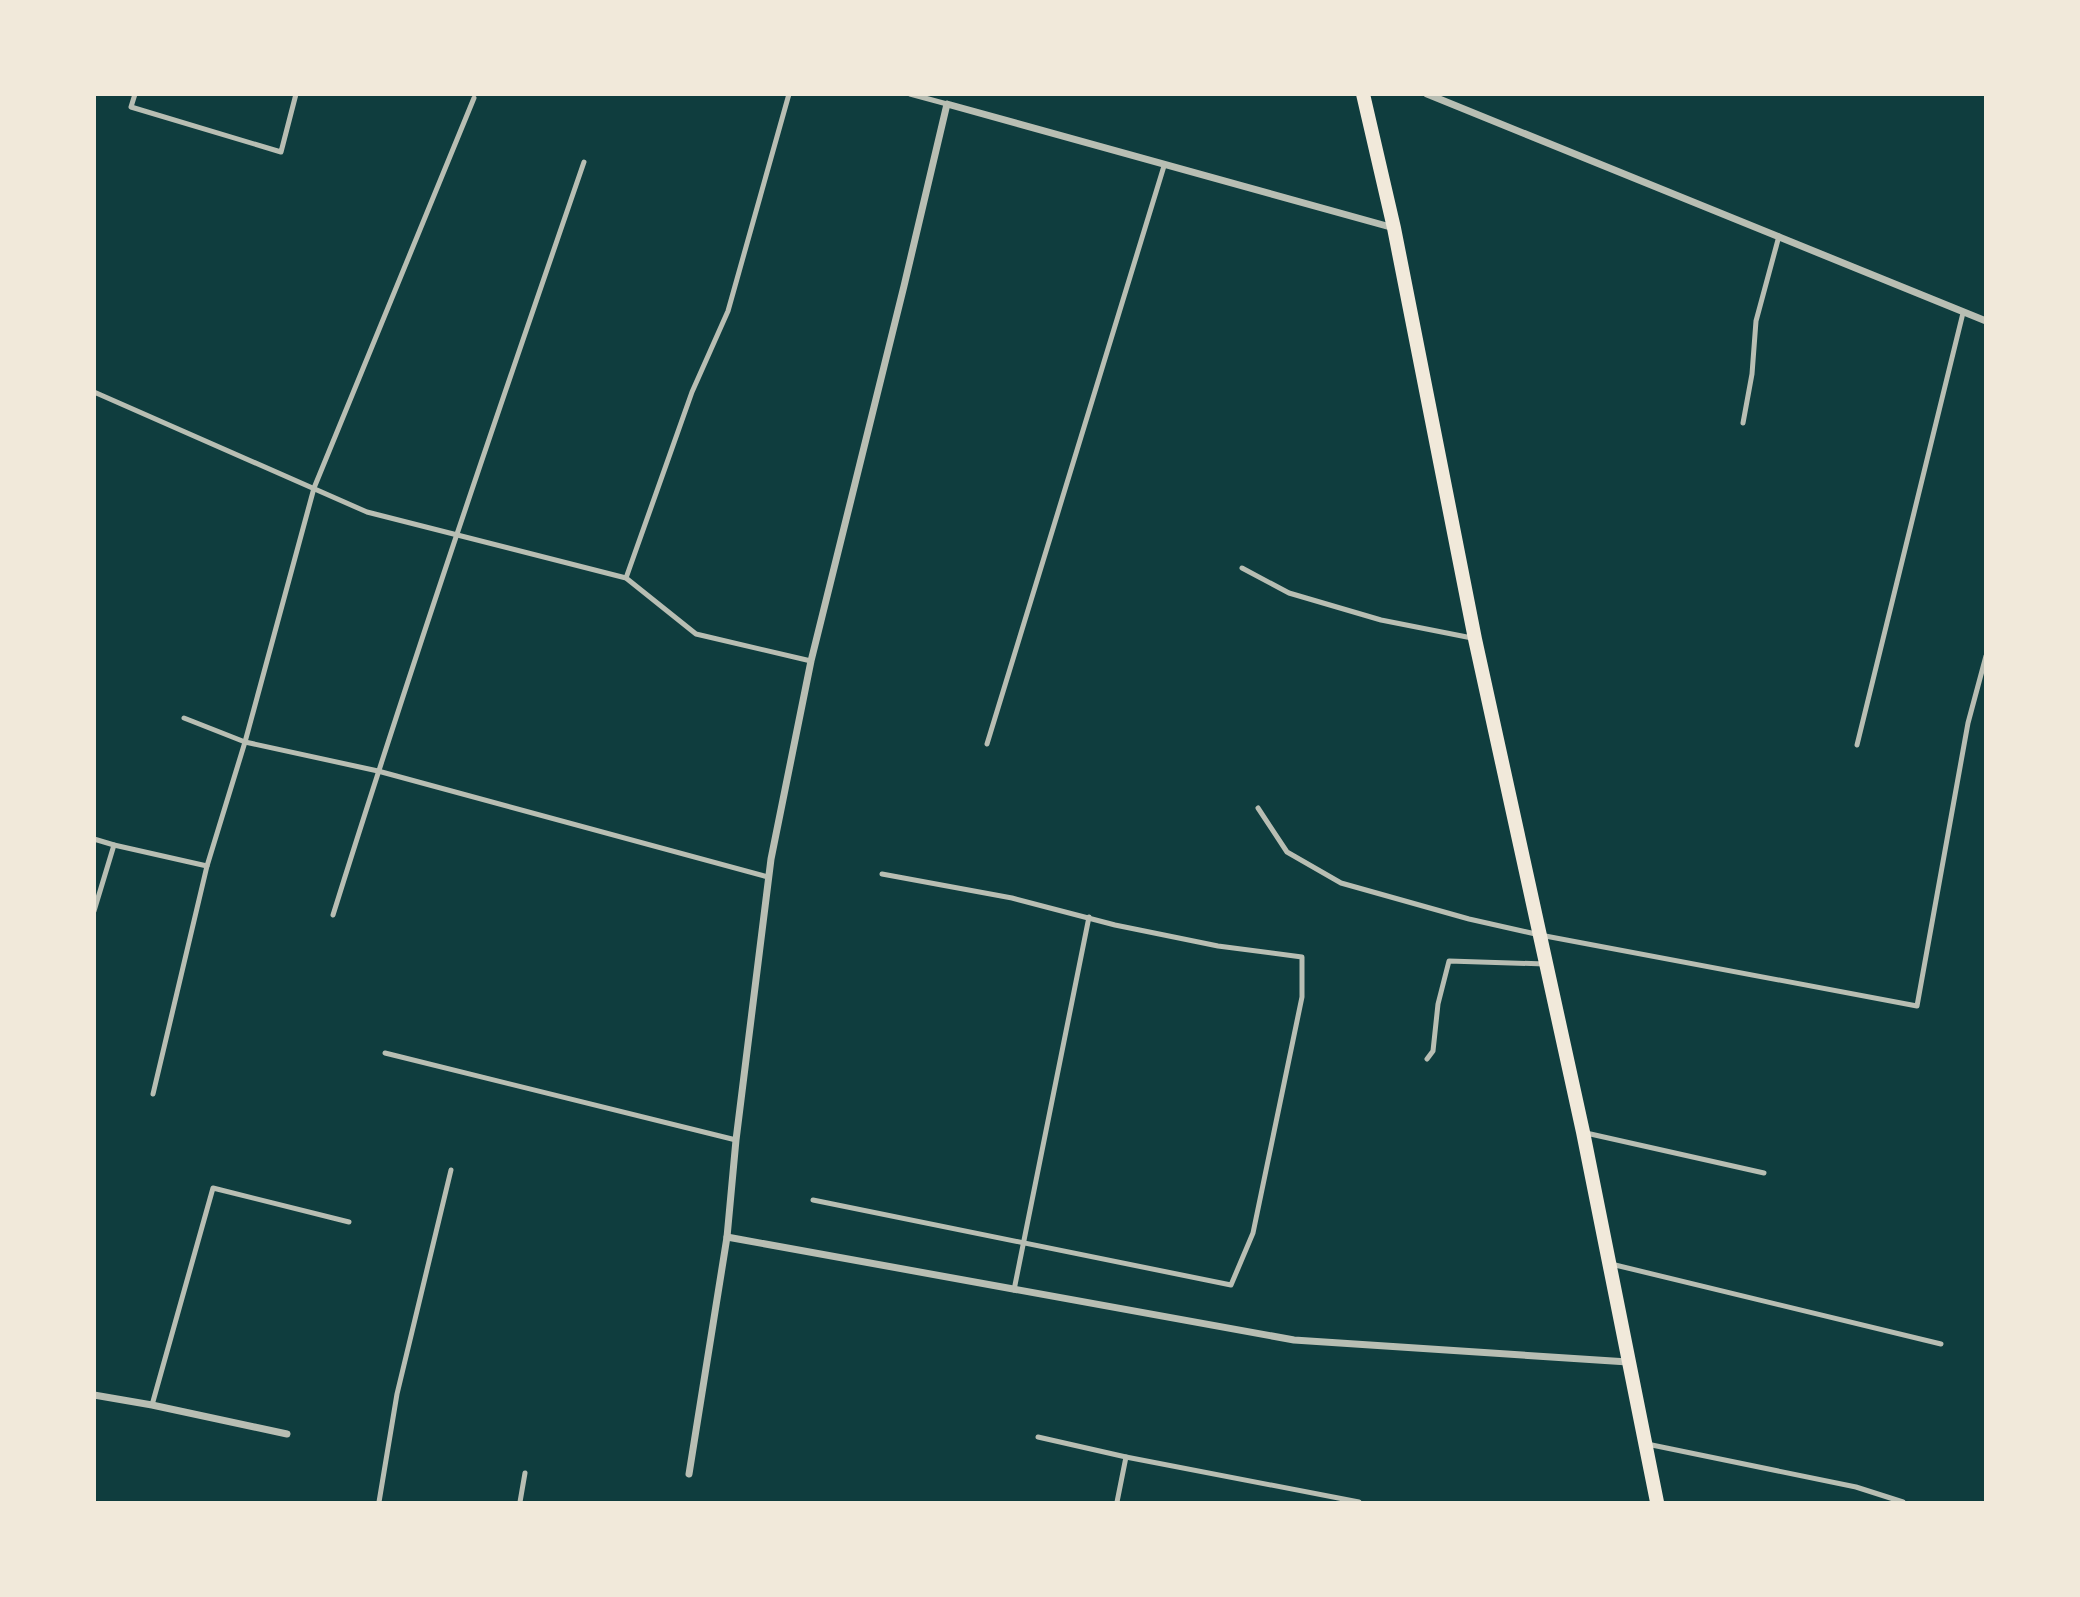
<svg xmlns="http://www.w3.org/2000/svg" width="2080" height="1597" font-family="Signika,sans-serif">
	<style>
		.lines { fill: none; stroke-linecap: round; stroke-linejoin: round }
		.service { stroke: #b8beb3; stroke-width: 5 }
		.minor { stroke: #b8beb3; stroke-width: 7 }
		.secondary { stroke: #f1e9da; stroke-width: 14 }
	</style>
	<rect width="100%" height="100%" fill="#0f3d3e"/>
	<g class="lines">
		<!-- service -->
		<g class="service">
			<path d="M135 94 131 107 281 152 296 94"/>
			<path d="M910 94 947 104"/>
			<path d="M94 392 367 512 626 578 696 634 811 661"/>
			<path d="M1743 423 1752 374 1756 321 1779 236"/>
			<path d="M1242 568 1289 593 1381 620 1472 638"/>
			<path d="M626 578 692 392 728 311 789 94"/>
			<path d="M184 718 245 742 378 771 768 877"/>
			<path d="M987 744 1164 166"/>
			<path d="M1857 745 1963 313"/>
			<path d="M1258 808 1287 852 1341 883 1469 919 1540 935 1917 1006 1968 723 1986 656"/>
			<path d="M94 839 114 845 207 866"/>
			<path d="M94 911 114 845"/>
			<path d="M333 915C412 662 498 412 584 162"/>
			<path d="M385 1053 736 1140"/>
			<path d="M1427 1059 1433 1051 1438 1004 1449 961 1545 964"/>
			<path d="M153 1094 207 866 245 742 314 488 474 98"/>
			<path d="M1586 1133 1764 1173"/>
			<path d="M813 1200 1231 1285 1253 1233 1302 997V957L1218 946 1115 925 1012 898 882 874"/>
			<path d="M1611 1264 1941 1344"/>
			<path d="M1014 1290 1089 917"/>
			<path d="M152 1405 213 1188 349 1222"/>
			<path d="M1038 1437 1126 1457 1359 1502"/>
			<path d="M1647 1444 1856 1487 1903 1502"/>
			<path d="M379 1502 397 1394 451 1170"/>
			<path d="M520 1502 525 1473"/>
			<path d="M1117 1502 1126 1457"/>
		</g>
		<!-- minor -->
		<g class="minor">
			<path d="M1427 94 1986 321"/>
			<path d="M727 1237 1294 1340 1628 1362"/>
			<path d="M94 1395 152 1405 287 1434"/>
			<path d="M689 1474 727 1237 736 1140 771 859 811 661 904 286 947 104 1394 228"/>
		</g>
		<!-- secondary -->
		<path class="secondary" d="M1363 94 1394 228 1475 639 1583 1132 1657 1502"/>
	</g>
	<!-- border -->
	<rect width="2080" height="1597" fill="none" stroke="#f1e9da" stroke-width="192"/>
</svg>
